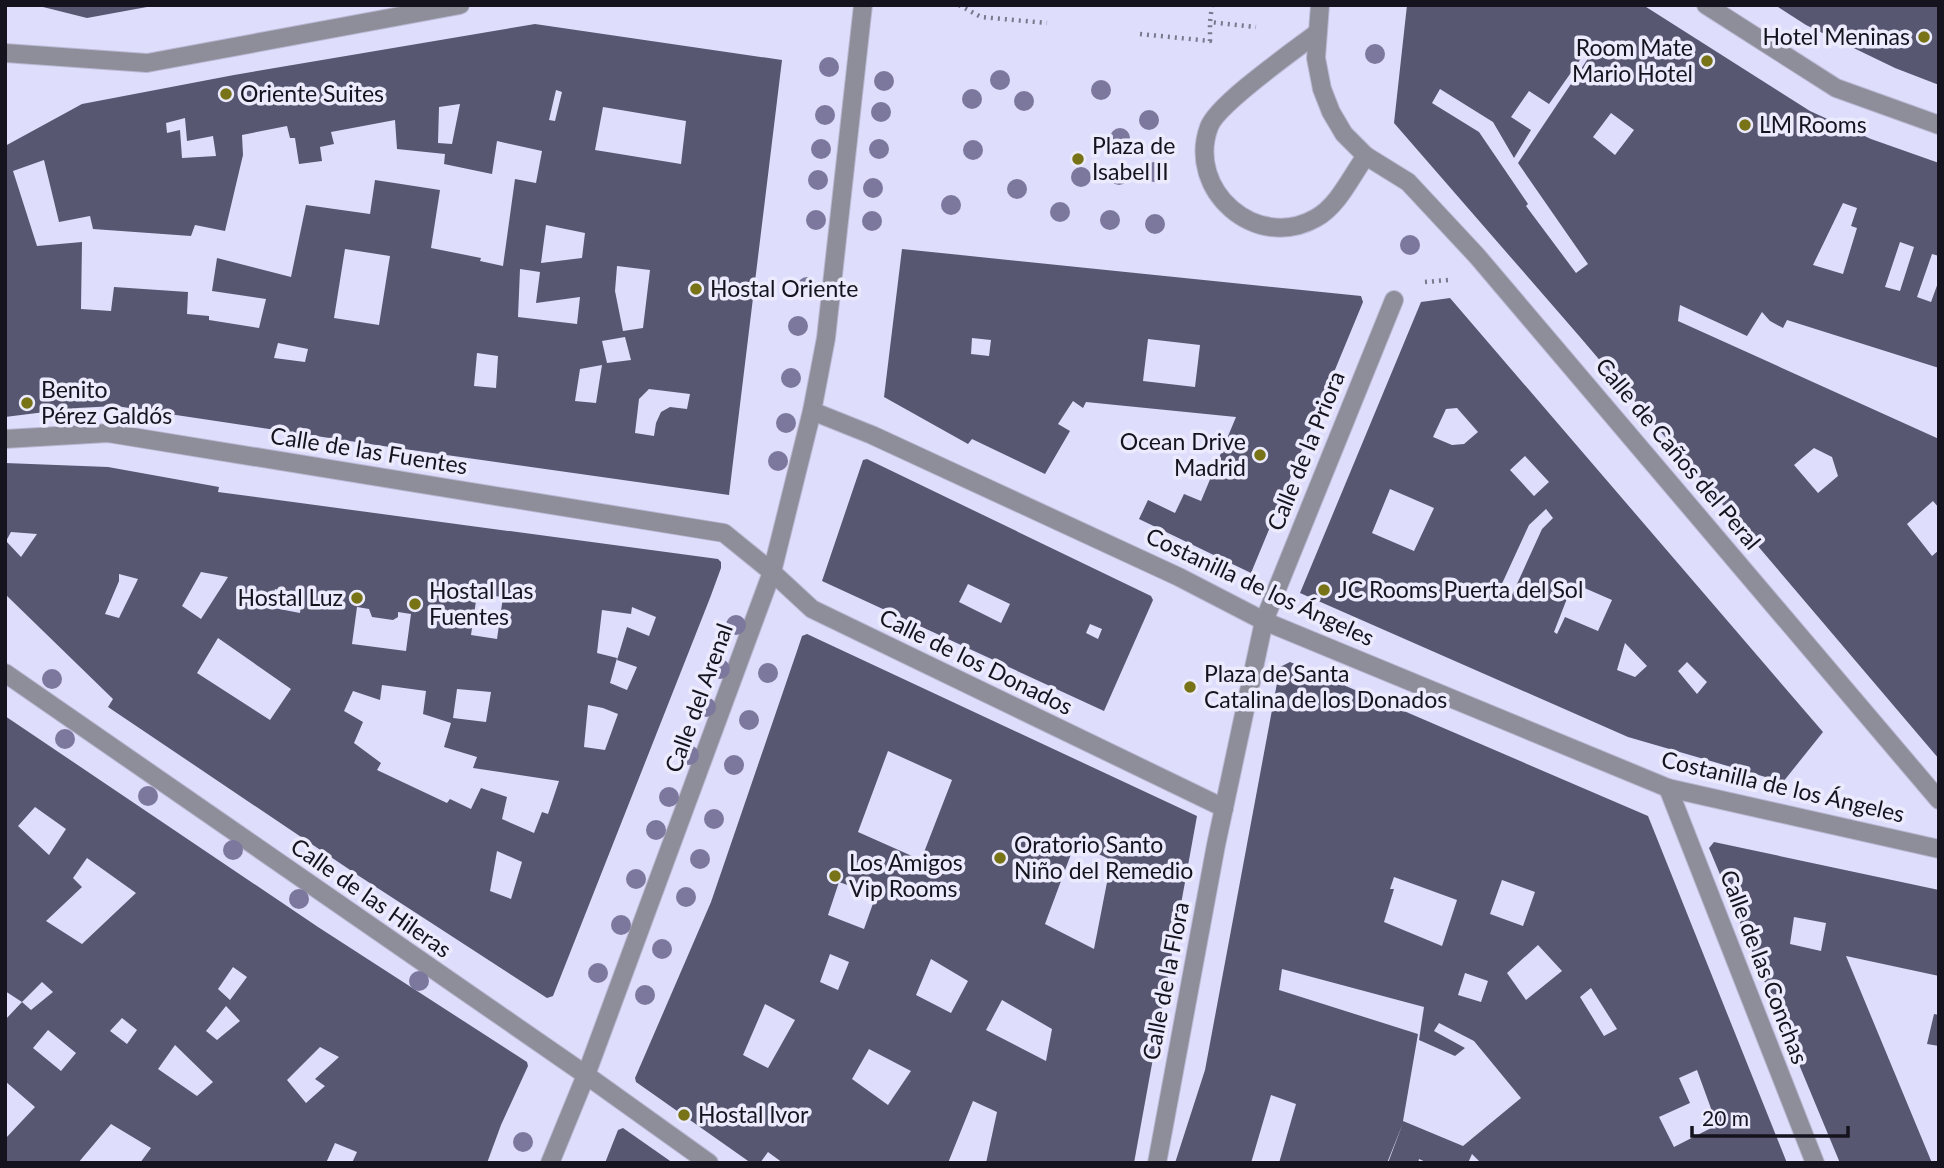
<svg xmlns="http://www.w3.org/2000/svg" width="1944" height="1168" font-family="Lato,sans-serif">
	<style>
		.building { fill: #585771; fill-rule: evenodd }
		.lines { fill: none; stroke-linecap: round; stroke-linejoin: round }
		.service-casing { stroke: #bab9d4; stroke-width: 20 }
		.pedestrian-casing { stroke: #bab9d4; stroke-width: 20 }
		.minor-casing { stroke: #bab9d4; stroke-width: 20 }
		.path { stroke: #79788d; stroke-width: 4.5; stroke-dasharray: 2 5; stroke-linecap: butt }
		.service { stroke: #8e8e9b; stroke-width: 18 }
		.pedestrian { stroke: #8e8e9b; stroke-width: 18 }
		.minor { stroke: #8e8e9b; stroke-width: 18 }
		.tree { fill: #7c789d }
		.poi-dot { fill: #777316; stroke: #ecebfe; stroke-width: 2.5 }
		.labels { text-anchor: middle; stroke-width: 7; stroke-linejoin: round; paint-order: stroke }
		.poi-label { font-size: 23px; fill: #14131e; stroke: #ecebfe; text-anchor: start }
		.street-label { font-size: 23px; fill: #14131e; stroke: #ecebfe }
	</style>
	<rect width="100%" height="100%" fill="#deddfc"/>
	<!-- building -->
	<g class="building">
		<path d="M35 5H147V7L87 18Z"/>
		<path d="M1407 5H1643L1810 111 1871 139 1939 163V256L1932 254 1917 297 1931 302 1939 280V368L1787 320 1783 328 1770 321 1762 312 1747 336 1680 305 1678 321 1939 439V508L1933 501 1907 524 1932 556 1939 550V759L1580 337 1394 123ZM1584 54 1589 57 1518 163 1588 264 1576 273 1526 206 1528 204 1479 132 1432 103 1440 89 1493 122 1514 158 1531 130 1511 117 1529 91 1549 104ZM1611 113 1634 130 1615 155 1593 137ZM1843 203 1857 208 1851 226 1857 228 1843 274 1813 265ZM1900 242 1914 247 1900 291 1885 287ZM1814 448 1832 457 1838 476 1818 493 1794 465Z"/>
		<path d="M1775 5H1939V85L1895 68 1806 25Z"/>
		<path d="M535 24 782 60 729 495 390 447 116 406 77 408 5 417V146L82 104 234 75ZM556 90 562 92 555 121 549 120ZM460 104 452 144 438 143 439 107ZM603 107 686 121 681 164 595 150ZM185 118 187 141 213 136 216 156 182 158 180 130 167 133 166 123ZM395 120 397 149 445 154 444 164 492 174 497 141 542 151 536 183 515 179 503 266 480 261 481 258 431 248 440 190 375 180 370 214 306 205 291 277 217 258 212 291 266 299 259 328 209 320V316L187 314 188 292 114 287 111 311 81 309 82 242 37 246 13 171 44 160 59 222 90 216 93 229 191 236 195 225 225 231 243 155 242 135 287 126 290 138H295L299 164 322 161 320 147 334 144 331 132ZM546 225 585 233 582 258 541 263ZM345 249 390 256 379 325 334 318ZM617 266 650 270 643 328 623 331 615 291ZM520 269 540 272 536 303 580 297 577 324 518 317ZM625 337 631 360 607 363 602 341ZM278 343 308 349 305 362 274 358ZM477 353 498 356 496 388 474 386ZM602 365 596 403 575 401 580 369ZM649 389 690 394 687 409 670 407 661 412 656 423 654 436 635 433 639 399Z"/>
		<path d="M902 249 1361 296 1363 302 1251 573 1139 519 1148 500 1175 513 1184 494 1201 501 1236 417 1086 402 1083 408 1073 401 1058 424 1070 431 1045 474 972 439 968 444 884 397ZM972 338 991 340 989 356 971 354ZM1148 339 1200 345 1195 387 1143 381Z"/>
		<path d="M1450 298 1823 732 1783 782 1628 737 1300 593 1421 302ZM1457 408 1478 432 1464 444 1452 445 1433 437 1446 409ZM1525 456 1549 482 1534 496 1510 470ZM1390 489 1434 508 1414 551 1372 533ZM1546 509 1553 518 1542 529 1512 595 1500 588 1529 525ZM1573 583 1612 600 1598 631 1565 617 1557 634 1554 632ZM1625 643 1647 666 1635 677 1617 670ZM1687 662 1707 682 1697 694 1678 671Z"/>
		<path d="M867 459 1151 596 1153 600 1104 711 822 581 863 460ZM968 584 1010 604 1001 623 959 602ZM1090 624 1102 629 1098 639 1086 633Z"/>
		<path d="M5 463 108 467 219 487 218 492 718 559 721 562V568L710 598 553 996 547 998 359 876 108 707 113 699 5 594ZM11 532 37 534 21 557 6 541ZM201 572 228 577 201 619 182 606ZM119 574 138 579 119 618 105 614 119 581ZM275 589 302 595 300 613 269 607ZM477 594 503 597 497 639 471 635ZM357 607 369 609 372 617 393 620 398 617V612L411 614 406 651 352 644ZM632 607 656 617 649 636 627 627 617 660 637 667 627 690 610 683 617 658 597 653 602 610 631 614ZM218 638 291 689 270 720 197 673ZM382 685 426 691 423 714 451 723 444 747 477 757 473 768 559 781 548 814 542 812 534 833 502 819 507 797 481 788 471 809 450 799 447 803 377 770 381 763 354 743 363 722 344 711 353 691 380 700ZM457 689 491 692 486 722 453 718ZM588 705 603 708 618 714 605 750 584 747ZM497 851 522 862 511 899 490 891Z"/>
		<path d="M807 634 1197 816 1134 1163H986L997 1112 973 1101 948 1163H783L768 1152 760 1163H751L636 1082 635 1078 711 902 797 651 802 636ZM888 751 952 780 921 860 858 832ZM1084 847 1107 858 1109 872 1094 949 1045 924 1071 854ZM839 882 876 895 864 929 828 915ZM830 954 849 962 838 990 820 982ZM931 959 968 981 951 1013 916 995ZM1002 1000 1052 1029 1046 1061 986 1030ZM765 1004 795 1020 768 1068 743 1055ZM869 1049 911 1071 888 1105 852 1079Z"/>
		<path d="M1290 662 1648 816 1787 1163H1481L1472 1154 1468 1163H1428L1419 1159 1418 1163H1388L1403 1123 1387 1163H1279L1296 1104 1271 1095 1251 1163H1175L1205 1070 1280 667ZM1394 877 1457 900 1442 946 1384 922 1394 889H1390ZM1502 880 1535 892 1523 926 1490 914ZM1538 945 1562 971 1526 1000 1507 973ZM1282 969 1424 1007 1419 1040 1455 1056 1465 1048 1434 1031 1439 1023 1474 1041 1521 1098 1463 1146 1403 1121 1418 1034 1279 990ZM1465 973 1488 981 1481 1002 1458 995ZM1591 988 1617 1029 1604 1036 1580 997ZM1697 1070 1717 1125 1674 1147 1659 1117 1690 1103 1679 1078Z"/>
		<path d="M5 716 318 927 527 1062 528 1066 501 1125 487 1163H352L357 1152 335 1143 326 1163H140L151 1148 111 1124 78 1163H5V1139L35 1107 5 1081V1020L22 1002 31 1010 53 992 42 982 22 1002 5 991ZM35 807 66 829 49 855 18 826ZM87 858 136 893 82 944 46 921 82 887 73 878ZM233 967 247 977 230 1000 218 989ZM226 1006 240 1021 217 1040 206 1031ZM122 1018 137 1030 127 1044 110 1031ZM48 1030 76 1053 61 1071 33 1048ZM175 1045 213 1082 197 1096 158 1069ZM320 1047 339 1057 315 1079 325 1086 306 1103 287 1080Z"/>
		<path d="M1714 842 1939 890V976L1846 956 1932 1163H1840L1709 848ZM1794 917 1826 923 1821 951 1790 944Z"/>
		<path d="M1934 1014 1939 1015V1046L1927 1044Z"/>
		<path d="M623 1128 673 1163H605L618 1130Z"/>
	</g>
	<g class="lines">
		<defs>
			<path id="service" d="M1317 33C1295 50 1217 104 1209 127 1186 190 1256 252 1316 218 1339 205 1351 176 1366 156"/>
			<g id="pedestrian">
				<path d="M1264 621 1394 300"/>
				<path d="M1668 788 1815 1163"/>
				<path d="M550 1163 586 1075 772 572 812 411 826 338 863 5"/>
			</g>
			<g id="minor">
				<path d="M1320 5 1316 58 1322 89 1331 112 1344 134 1366 156 1408 182 1477 256 1939 800"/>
				<path d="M1706 5 1836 88 1939 125"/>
				<path d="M5 53 147 63 460 5"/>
				<path d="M812 411 872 435 1179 577 1264 621 1668 788 1939 849"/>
				<path d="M5 439 108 433 724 533 772 572 812 609 1224 808"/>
				<path d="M5 673 586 1075 709 1163"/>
				<path d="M1157 1163 1216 845 1264 621"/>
			</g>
		</defs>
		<!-- service casing -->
		<use href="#service" class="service-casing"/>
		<!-- pedestrian casing -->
		<use href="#pedestrian" class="pedestrian-casing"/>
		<!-- minor casing -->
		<use href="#minor" class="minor-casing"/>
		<!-- path -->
		<g class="path">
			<path d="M959 5 981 17 1047 23"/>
			<path d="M1212 5 1210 22 1256 27"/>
			<path d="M1140 34 1210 41V22"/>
			<path d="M1425 282 1448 280"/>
		</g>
		<!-- service -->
		<use href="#service" class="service"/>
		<!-- pedestrian -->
		<use href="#pedestrian" class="pedestrian"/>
		<!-- minor -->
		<use href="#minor" class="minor"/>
	</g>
	<!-- trees -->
	<g class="tree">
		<circle cx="1375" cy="54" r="10"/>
		<circle cx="829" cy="67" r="10"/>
		<circle cx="1000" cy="80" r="10"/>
		<circle cx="884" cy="81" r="10"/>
		<circle cx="1101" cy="90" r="10"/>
		<circle cx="972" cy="99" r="10"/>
		<circle cx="1024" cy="101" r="10"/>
		<circle cx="881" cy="112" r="10"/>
		<circle cx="825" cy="115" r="10"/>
		<circle cx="1149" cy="120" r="10"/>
		<circle cx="1120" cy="138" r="10"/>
		<circle cx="821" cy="149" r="10"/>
		<circle cx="879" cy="149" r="10"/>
		<circle cx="973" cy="150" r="10"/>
		<circle cx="1154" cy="172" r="10"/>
		<circle cx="1119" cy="175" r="10"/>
		<circle cx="1081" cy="177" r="10"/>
		<circle cx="818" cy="180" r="10"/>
		<circle cx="873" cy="188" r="10"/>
		<circle cx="1017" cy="189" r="10"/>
		<circle cx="951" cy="205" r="10"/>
		<circle cx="1060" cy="212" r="10"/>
		<circle cx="816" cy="220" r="10"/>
		<circle cx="1110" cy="220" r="10"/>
		<circle cx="872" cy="221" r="10"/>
		<circle cx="1155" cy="224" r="10"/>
		<circle cx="1410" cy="245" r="10"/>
		<circle cx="807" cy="287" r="10"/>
		<circle cx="798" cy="326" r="10"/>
		<circle cx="791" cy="378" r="10"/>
		<circle cx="786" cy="423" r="10"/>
		<circle cx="778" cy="461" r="10"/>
		<circle cx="736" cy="625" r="10"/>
		<circle cx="720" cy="669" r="10"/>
		<circle cx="768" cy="673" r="10"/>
		<circle cx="52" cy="679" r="10"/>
		<circle cx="706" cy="707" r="10"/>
		<circle cx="749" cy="720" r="10"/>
		<circle cx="65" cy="739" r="10"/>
		<circle cx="689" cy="755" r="10"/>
		<circle cx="734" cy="765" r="10"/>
		<circle cx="148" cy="796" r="10"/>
		<circle cx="669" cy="797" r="10"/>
		<circle cx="714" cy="819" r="10"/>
		<circle cx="656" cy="830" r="10"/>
		<circle cx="233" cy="850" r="10"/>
		<circle cx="700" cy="859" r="10"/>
		<circle cx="636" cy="879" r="10"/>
		<circle cx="686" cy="897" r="10"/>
		<circle cx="299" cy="899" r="10"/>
		<circle cx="621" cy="925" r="10"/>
		<circle cx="662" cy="949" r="10"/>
		<circle cx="598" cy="973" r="10"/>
		<circle cx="419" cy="981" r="10"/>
		<circle cx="645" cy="995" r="10"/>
		<circle cx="523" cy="1142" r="10"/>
	</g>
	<!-- markers -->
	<g class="poi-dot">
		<circle cx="1924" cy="37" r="7"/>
		<circle cx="1707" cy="61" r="7"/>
		<circle cx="226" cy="94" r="7"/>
		<circle cx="1745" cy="125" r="7"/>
		<circle cx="1078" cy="159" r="7"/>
		<circle cx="696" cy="289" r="7"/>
		<circle cx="27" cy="403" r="7"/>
		<circle cx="1260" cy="455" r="7"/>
		<circle cx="1324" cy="590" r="7"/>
		<circle cx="357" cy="598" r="7"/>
		<circle cx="415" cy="604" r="7"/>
		<circle cx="1190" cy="687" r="7"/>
		<circle cx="1000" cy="858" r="7"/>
		<circle cx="835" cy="876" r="7"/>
		<circle cx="684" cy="1115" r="7"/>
	</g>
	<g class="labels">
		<!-- poi labels -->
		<g class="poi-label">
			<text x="1910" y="45" text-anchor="end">Hotel Meninas</text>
			<text x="1693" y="56" text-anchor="end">Room Mate<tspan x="1693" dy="26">Mario Hotel</tspan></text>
			<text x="240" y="102">Oriente Suites</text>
			<text x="1759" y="133">LM Rooms</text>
			<text x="1092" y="154">Plaza de<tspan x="1092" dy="26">Isabel II</tspan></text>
			<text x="710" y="297">Hostal Oriente</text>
			<text x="41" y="398">Benito<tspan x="41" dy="26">Pérez Galdós</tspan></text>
			<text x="1246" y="450" text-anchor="end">Ocean Drive<tspan x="1246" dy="26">Madrid</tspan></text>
			<text x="1338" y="598">JC Rooms Puerta del Sol</text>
			<text x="429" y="599">Hostal Las<tspan x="429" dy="26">Fuentes</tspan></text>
			<text x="343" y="606" text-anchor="end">Hostal Luz</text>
			<text x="1204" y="682">Plaza de Santa<tspan x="1204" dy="26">Catalina de los Donados</tspan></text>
			<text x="1014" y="853">Oratorio Santo<tspan x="1014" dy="26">Niño del Remedio</tspan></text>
			<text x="849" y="871">Los Amigos<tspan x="849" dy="26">Vip Rooms</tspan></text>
			<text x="698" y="1123">Hostal Ivor</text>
		</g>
		<!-- street labels -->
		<g class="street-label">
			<text transform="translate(369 451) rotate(9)" y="8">Calle de las Fuentes</text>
			<text transform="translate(1306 451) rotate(-68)" y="8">Calle de la Priora</text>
			<text transform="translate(1678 454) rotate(50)" y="8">Calle de Caños del Peral</text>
			<text transform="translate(1260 587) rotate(25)" y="8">Costanilla de los Ángeles</text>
			<text transform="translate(976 662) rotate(26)" y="8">Calle de los Donados</text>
			<text transform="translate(699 698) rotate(-70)" y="8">Calle del Arenal</text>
			<text transform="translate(1783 787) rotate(13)" y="8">Costanilla de los Ángeles</text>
			<text transform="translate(371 898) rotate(35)" y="8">Calle de las Hileras</text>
			<text transform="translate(1764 967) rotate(69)" y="8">Calle de las Conchas</text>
			<text transform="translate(1166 981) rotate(-79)" y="8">Calle de la Flora</text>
		</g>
	</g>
	<!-- border -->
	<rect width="1944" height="1168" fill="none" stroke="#14131e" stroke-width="14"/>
	<!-- scale -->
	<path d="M1692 1126v10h156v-10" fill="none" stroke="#14131e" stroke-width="3.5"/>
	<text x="1702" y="1126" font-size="21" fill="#14131e" stroke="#ecebfe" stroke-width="5" paint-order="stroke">20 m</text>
</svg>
